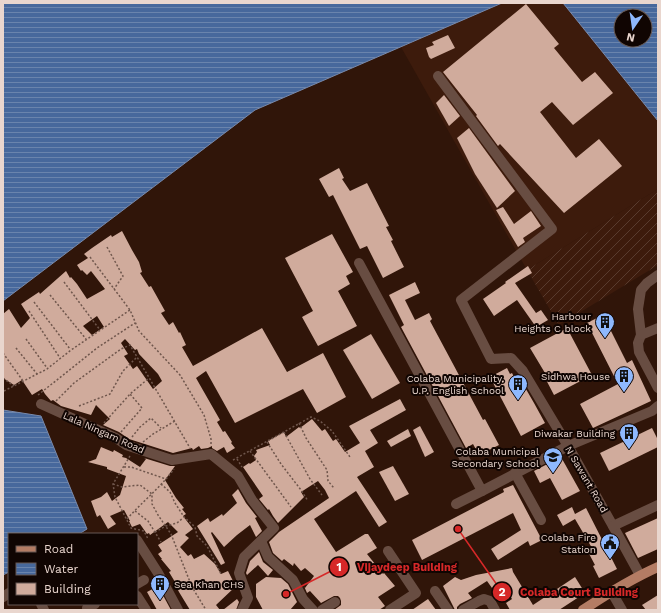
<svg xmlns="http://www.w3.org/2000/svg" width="661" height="613" font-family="'Work Sans',sans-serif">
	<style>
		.built { fill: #3d1b0c }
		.industrial { fill: url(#industrial-furrows) }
		.water { fill: url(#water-rules); stroke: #7889ab; fill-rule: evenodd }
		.building { fill: #d0ab9c; fill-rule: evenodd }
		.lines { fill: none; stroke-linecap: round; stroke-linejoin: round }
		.path { stroke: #6f564c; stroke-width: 1.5; stroke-dasharray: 2 2; stroke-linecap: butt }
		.minor { stroke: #684d42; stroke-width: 10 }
		.major { stroke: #b47c64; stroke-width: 10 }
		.labels { text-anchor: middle; stroke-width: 4; stroke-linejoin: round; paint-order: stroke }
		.poi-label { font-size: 10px; fill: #e9d6ce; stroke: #100502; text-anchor: end }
		.street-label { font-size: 10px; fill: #e9d6ce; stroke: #100502 }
		.leader { fill: none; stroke: #d62828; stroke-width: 1.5 }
		.callout-dot { fill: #d62828; stroke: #100502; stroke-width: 1.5 }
		.mark-label { font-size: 12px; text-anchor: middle; font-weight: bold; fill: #fff }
		.callout-label { font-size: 11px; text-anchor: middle; font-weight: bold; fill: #d62828; stroke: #100502; stroke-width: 4; stroke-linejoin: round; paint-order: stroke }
	</style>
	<defs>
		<pattern id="industrial-furrows" width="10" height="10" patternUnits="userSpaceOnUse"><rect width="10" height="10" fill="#3d1b0c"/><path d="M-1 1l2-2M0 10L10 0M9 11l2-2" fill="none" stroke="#593b2e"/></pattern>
		<pattern id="water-rules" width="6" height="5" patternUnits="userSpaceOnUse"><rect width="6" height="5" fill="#47689c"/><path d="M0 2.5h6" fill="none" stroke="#6a84ad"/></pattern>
	</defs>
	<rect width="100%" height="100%" fill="#301509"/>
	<!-- built -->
	<path class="built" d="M502 3H563L658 121V189L527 270 401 47Z"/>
	<!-- industrial -->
	<path class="industrial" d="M658 189V265L559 325 527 270Z"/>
	<!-- water -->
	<g class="water">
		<path d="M3 3H502L255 110 3 301Z"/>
		<path d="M563 3H658V121ZM621 16H645V40H621Z"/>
		<path d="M3 410 41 416 87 529 79 534H9V572L3 575Z"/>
	</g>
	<!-- building -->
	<g class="building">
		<path d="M526 4 559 44 554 48 582 82 595 72 613 93 573 125 552 102 540 112 576 158 599 139 622 166 564 213 500 144 498 146 476 116 477 115 443 72Z"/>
		<path d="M448 35 455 48 431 59 429 57 426 48 434 45 432 42Z"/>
		<path d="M444 95 460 116 449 126 436 103Z"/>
		<path d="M469 128 515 191 497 208 475 174 457 138Z"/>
		<path d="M339 168 344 178 342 179 350 191 367 183 389 226 386 227 393 240 391 241 404 267 383 278 367 246 360 249 333 195 329 197 319 179Z"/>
		<path d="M503 207 514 224 531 211 541 226 523 238 525 242 518 247 496 210Z"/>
		<path d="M122 231 132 250 139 262 142 272 140 273 149 287 151 286 165 311 161 313 169 325 173 322 179 333 180 332 186 345 182 347 193 366 262 328 287 372 323 353 346 397 317 413 303 389 235 423 206 371 196 378 220 420 217 422 223 432 225 431 232 442 231 443 235 448 227 453 224 447 217 451 212 448V446L208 448 201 449 199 446 193 450 192 448 173 453 129 439 119 432 103 425 110 419 96 405 91 415 61 406 53 400 51 401 45 394 42 389 32 395 22 380 14 385 3 378V314L9 309 21 328 30 318 21 304 39 292 40 294 66 271 70 278 71 277 77 284 87 299 105 289 91 271 87 275 82 270 81 271 77 265 88 258 84 254 92 248 111 235 112 237ZM97 316 104 327 92 335 83 326ZM125 339 135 350 137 349 139 354 158 374 162 381 153 389 137 366 133 369 124 356 128 354 121 343Z"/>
		<path d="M332 234 353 272 346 276 350 284 338 291 357 326 318 346 302 317 313 311 285 258Z"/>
		<path d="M528 266 532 273 515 283 536 313 541 310 548 320 536 327 517 300 494 316 483 299 506 283 505 282Z"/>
		<path d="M415 282 420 293 405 300 415 320 429 313 432 319 430 321 483 420 485 419 499 445 479 455 473 444 466 448 401 327 404 325 389 295Z"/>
		<path d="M603 315 627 363 632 360 651 401 593 428 580 404 618 384 587 323Z"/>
		<path d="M567 328 592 375 554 395 543 374 545 373 530 348Z"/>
		<path d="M371 334 400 383 372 399 343 350Z"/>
		<path d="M507 368 510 374 512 373 515 379 519 377 534 403 545 423 521 436 490 377Z"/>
		<path d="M400 399 406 410 370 430 378 443 365 451 374 467 357 477 387 522 379 527 356 491 314 519 336 552 365 534H368L377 548 367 554 383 574 384 573 395 586 378 597 385 606 379 610H334L341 605V601L340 598 338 596H334L321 603 310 591 307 593 304 586 305 588 314 576 305 568 301 571 294 563 293 566 284 559 282 561 273 553 269 542 279 532 329 498 325 490 318 481 301 492 304 497 278 523 273 516 269 509 268 510 259 499 263 496 243 467 249 463 250 464 256 460 254 456 257 452 256 450 270 445 268 441 284 432 286 437 299 427 300 428 312 419 322 431 325 429 333 441 336 439 345 452 360 443 349 426Z"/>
		<path d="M420 426 434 452 425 457 413 430Z"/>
		<path d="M652 428 658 440V447L609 471 600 453Z"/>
		<path d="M408 429 411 436 391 447 387 441Z"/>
		<path d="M101 447 113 452 114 450 123 455 122 457 126 458 140 467 146 459 144 458 170 466H175L165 480 176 498 184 508 182 509 186 514 183 516 193 529 185 535 189 538 180 547 188 556 191 554 194 559 204 554 215 564 221 574 228 571 234 583H232L235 587 216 605 220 610H190L179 592 177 588 178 587 169 572 171 571 161 559H162L158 554 162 551 158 545 178 532 168 522 150 535 149 533 147 534 140 524 132 527 129 521H130L124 510 110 516 116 524 108 529 100 515 97 517 91 501 101 497 107 492 112 501 120 495 126 476 107 469V467L88 462 96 459Z"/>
		<path d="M561 457 580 491 562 500 550 478 540 483 534 471Z"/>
		<path d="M393 466 409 494 395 501 379 472Z"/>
		<path d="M513 485 542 540 530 546 528 541 498 560 491 549 521 530 513 513 422 560 412 540 504 492 503 489Z"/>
		<path d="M238 489 246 503 257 517 255 518 262 531 256 537 250 525 237 535 224 547 212 532 211 533 225 563 221 565 197 526 208 518 210 522 222 514 223 516 237 503 232 495Z"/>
		<path d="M572 507 575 514 586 508 617 569 599 578 593 566 595 565 587 550 592 548 575 519 563 526 557 515Z"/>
		<path d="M658 518V549L638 558 625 533Z"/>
		<path d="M259 552 263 562 273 570 268 576 258 565 247 575 246 573 250 561Z"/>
		<path d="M512 568 513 572 533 605 575 577 585 593 559 610H510L506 603 512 599 501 582 492 588 487 581 468 593 472 598 460 604 457 607V610H455L443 586 455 577 461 580 476 575Z"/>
		<path d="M266 577 281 578 288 584 297 602 290 610H263L256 597V584Z"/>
		<path d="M158 586 171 610H157L147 592Z"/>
		<path d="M658 595V610H646L642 605Z"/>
		<path d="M237 599 239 602 236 610H223Z"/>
		<path d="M428 599 436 610H412Z"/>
	</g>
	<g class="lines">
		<!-- path -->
		<g class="path">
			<path d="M107 247 123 276 114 289"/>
			<path d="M90 257 130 310 139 331 180 375 204 415 211 439V444"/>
			<path d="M64 282 100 330"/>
			<path d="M50 295 86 339"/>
			<path d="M34 302 70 349"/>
			<path d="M29 311 60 358"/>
			<path d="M26 339 47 368"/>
			<path d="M16 348 37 374"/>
			<path d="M3 353 23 381"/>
			<path d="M3 378 14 386"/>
			<path d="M4 391 47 369 71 350 130 310"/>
			<path d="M38 395 97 348 135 323"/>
			<path d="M56 401 74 383 121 349 130 345 190 448"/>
			<path d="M79 406 110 394 123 371 137 357"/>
			<path d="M104 423 130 394 149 378"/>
			<path d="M299 423 306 438 327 470 328 481 334 488"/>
			<path d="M121 432 142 408 130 394"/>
			<path d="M284 432 310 479 322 495"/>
			<path d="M132 437 140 427 151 418 161 428"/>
			<path d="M143 442 153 434 175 421"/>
			<path d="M267 442 281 464 301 490 308 501"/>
			<path d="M250 451 291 507"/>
			<path d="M130 456 113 484 115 497 131 528 144 531 148 539"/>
			<path d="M237 459 242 467"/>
			<path d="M233 460 311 417 320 421 332 431 350 457"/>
			<path d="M124 467H131L166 479"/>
			<path d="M113 484 122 487 140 485 152 494V504L158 515 171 534 192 587 206 610"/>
			<path d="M161 484 170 492 175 503 184 517 195 527 197 536 207 546 221 574"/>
			<path d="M135 511 148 521 161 542"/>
			<path d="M127 519C142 502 160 488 174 469"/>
			<path d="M155 532 166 526 177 523 183 518"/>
		</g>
		<!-- minor -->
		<g class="minor">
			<path d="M438 76 552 229 461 300 491 359 511 358 523 371 568 446 613 526 640 575"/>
			<path d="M359 263 482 491 568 446 652 411 658 406"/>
			<path d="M658 275 647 283 641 290 638 309 641 335 638 343 639 352 658 388"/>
			<path d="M641 335 658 328"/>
			<path d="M41 404 116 438 126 445 135 448 172 460 211 454 238 476 252 500 274 528 244 557 239 573 248 598 242 610"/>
			<path d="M515 473 541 520"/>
			<path d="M456 504 482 491"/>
			<path d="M613 526 658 505"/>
			<path d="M137 540 158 573 178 610"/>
			<path d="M261 541 268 557 293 580 303 599 313 610"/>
			<path d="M388 551 416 593 390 610"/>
			<path d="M137 584 144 580"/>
			<path d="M435 591 448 610"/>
			<path d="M611 591 622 610"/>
			<path d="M137 596 146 610"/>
			<path d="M3 597 9 593"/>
			<path d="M41 604 44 610"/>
			<path d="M87 608 95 604"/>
			<path d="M322 610 335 602"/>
			<path d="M463 610 479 601 484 599 490 601 495 610"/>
		</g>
		<!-- major -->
		<path class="major" d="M583 610C607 594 631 579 658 567"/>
	</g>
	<!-- icons -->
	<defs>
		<symbol id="building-pin" viewBox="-11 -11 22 30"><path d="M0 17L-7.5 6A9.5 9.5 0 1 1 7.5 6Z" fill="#8eb8fd" stroke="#100502"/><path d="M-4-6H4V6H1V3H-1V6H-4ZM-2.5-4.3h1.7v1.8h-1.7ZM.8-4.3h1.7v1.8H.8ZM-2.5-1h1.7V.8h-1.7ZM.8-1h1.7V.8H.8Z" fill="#111"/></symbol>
		<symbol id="school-pin" viewBox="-11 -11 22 30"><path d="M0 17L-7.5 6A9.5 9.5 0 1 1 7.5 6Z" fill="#8eb8fd" stroke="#100502"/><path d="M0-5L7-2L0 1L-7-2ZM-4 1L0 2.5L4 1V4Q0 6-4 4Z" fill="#111"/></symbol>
		<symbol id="civic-pin" viewBox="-11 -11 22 30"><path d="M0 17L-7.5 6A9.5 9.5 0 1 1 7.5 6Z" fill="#8eb8fd" stroke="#100502"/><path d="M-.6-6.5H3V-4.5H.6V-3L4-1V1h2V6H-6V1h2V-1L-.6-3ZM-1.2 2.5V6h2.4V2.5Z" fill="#111"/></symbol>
	</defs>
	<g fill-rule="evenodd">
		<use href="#building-pin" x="594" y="311" width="22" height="30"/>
		<use href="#building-pin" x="613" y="365" width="22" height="30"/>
		<use href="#building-pin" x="507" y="373" width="22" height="30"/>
		<use href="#building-pin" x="618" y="422" width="22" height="30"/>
		<use href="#school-pin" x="542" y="446" width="22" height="30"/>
		<use href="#civic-pin" x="599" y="532" width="22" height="30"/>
		<use href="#building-pin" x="149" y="573" width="22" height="30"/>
	</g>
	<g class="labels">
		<!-- poi labels -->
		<g class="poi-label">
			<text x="591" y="320">Harbour<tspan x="591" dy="12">Heights C block</tspan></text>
			<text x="610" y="380">Sidhwa House</text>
			<text x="504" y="382">Colaba Municipality.<tspan x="504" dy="12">U.P. English School</tspan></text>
			<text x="615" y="437">Diwakar Building</text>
			<text x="539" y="455">Colaba Municipal<tspan x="539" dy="12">Secondary School</tspan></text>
			<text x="596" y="541">Colaba Fire<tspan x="596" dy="12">Station</tspan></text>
			<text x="174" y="588" text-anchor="start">Sea Khan CHS</text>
		</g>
		<!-- street labels -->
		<g class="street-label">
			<text transform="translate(104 432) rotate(24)" y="4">Lala Ningam Road</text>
			<text transform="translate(587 479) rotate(60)" y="4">N Sawant Road</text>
		</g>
	</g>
	<!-- callouts -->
	<path class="leader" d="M286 594L339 567M458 529L502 592"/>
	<g class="callout-dot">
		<circle cx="286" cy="594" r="4"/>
		<circle cx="458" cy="529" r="4"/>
		<circle cx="339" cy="567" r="10"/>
		<circle cx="502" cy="592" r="10"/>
	</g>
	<g class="mark-label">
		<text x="339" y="571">1</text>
		<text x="502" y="596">2</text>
	</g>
	<g class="callout-label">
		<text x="407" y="571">Vijaydeep Building</text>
		<text x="579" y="596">Colaba Court Building</text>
	</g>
	<!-- border -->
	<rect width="661" height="613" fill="none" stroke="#e9d6ce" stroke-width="8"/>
	<!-- legend -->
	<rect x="8" y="533" width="130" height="72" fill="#100502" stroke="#675954"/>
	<rect x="16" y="546" width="20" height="6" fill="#b47c64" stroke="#675954"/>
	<text x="44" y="553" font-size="12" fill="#e9d6ce">Road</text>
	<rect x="16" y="563" width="20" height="12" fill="url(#water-rules)" stroke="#675954"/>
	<text x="44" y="573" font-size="12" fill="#e9d6ce">Water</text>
	<rect x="16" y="583" width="20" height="12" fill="#d0ab9c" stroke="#675954"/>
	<text x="44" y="593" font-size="12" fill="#e9d6ce">Building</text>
	<!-- north arrow -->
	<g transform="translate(633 28) rotate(193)"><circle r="19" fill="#100502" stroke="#675954"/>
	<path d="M0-3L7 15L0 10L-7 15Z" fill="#8eb8fd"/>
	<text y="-6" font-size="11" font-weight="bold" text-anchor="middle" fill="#e9d6ce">N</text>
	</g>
</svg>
